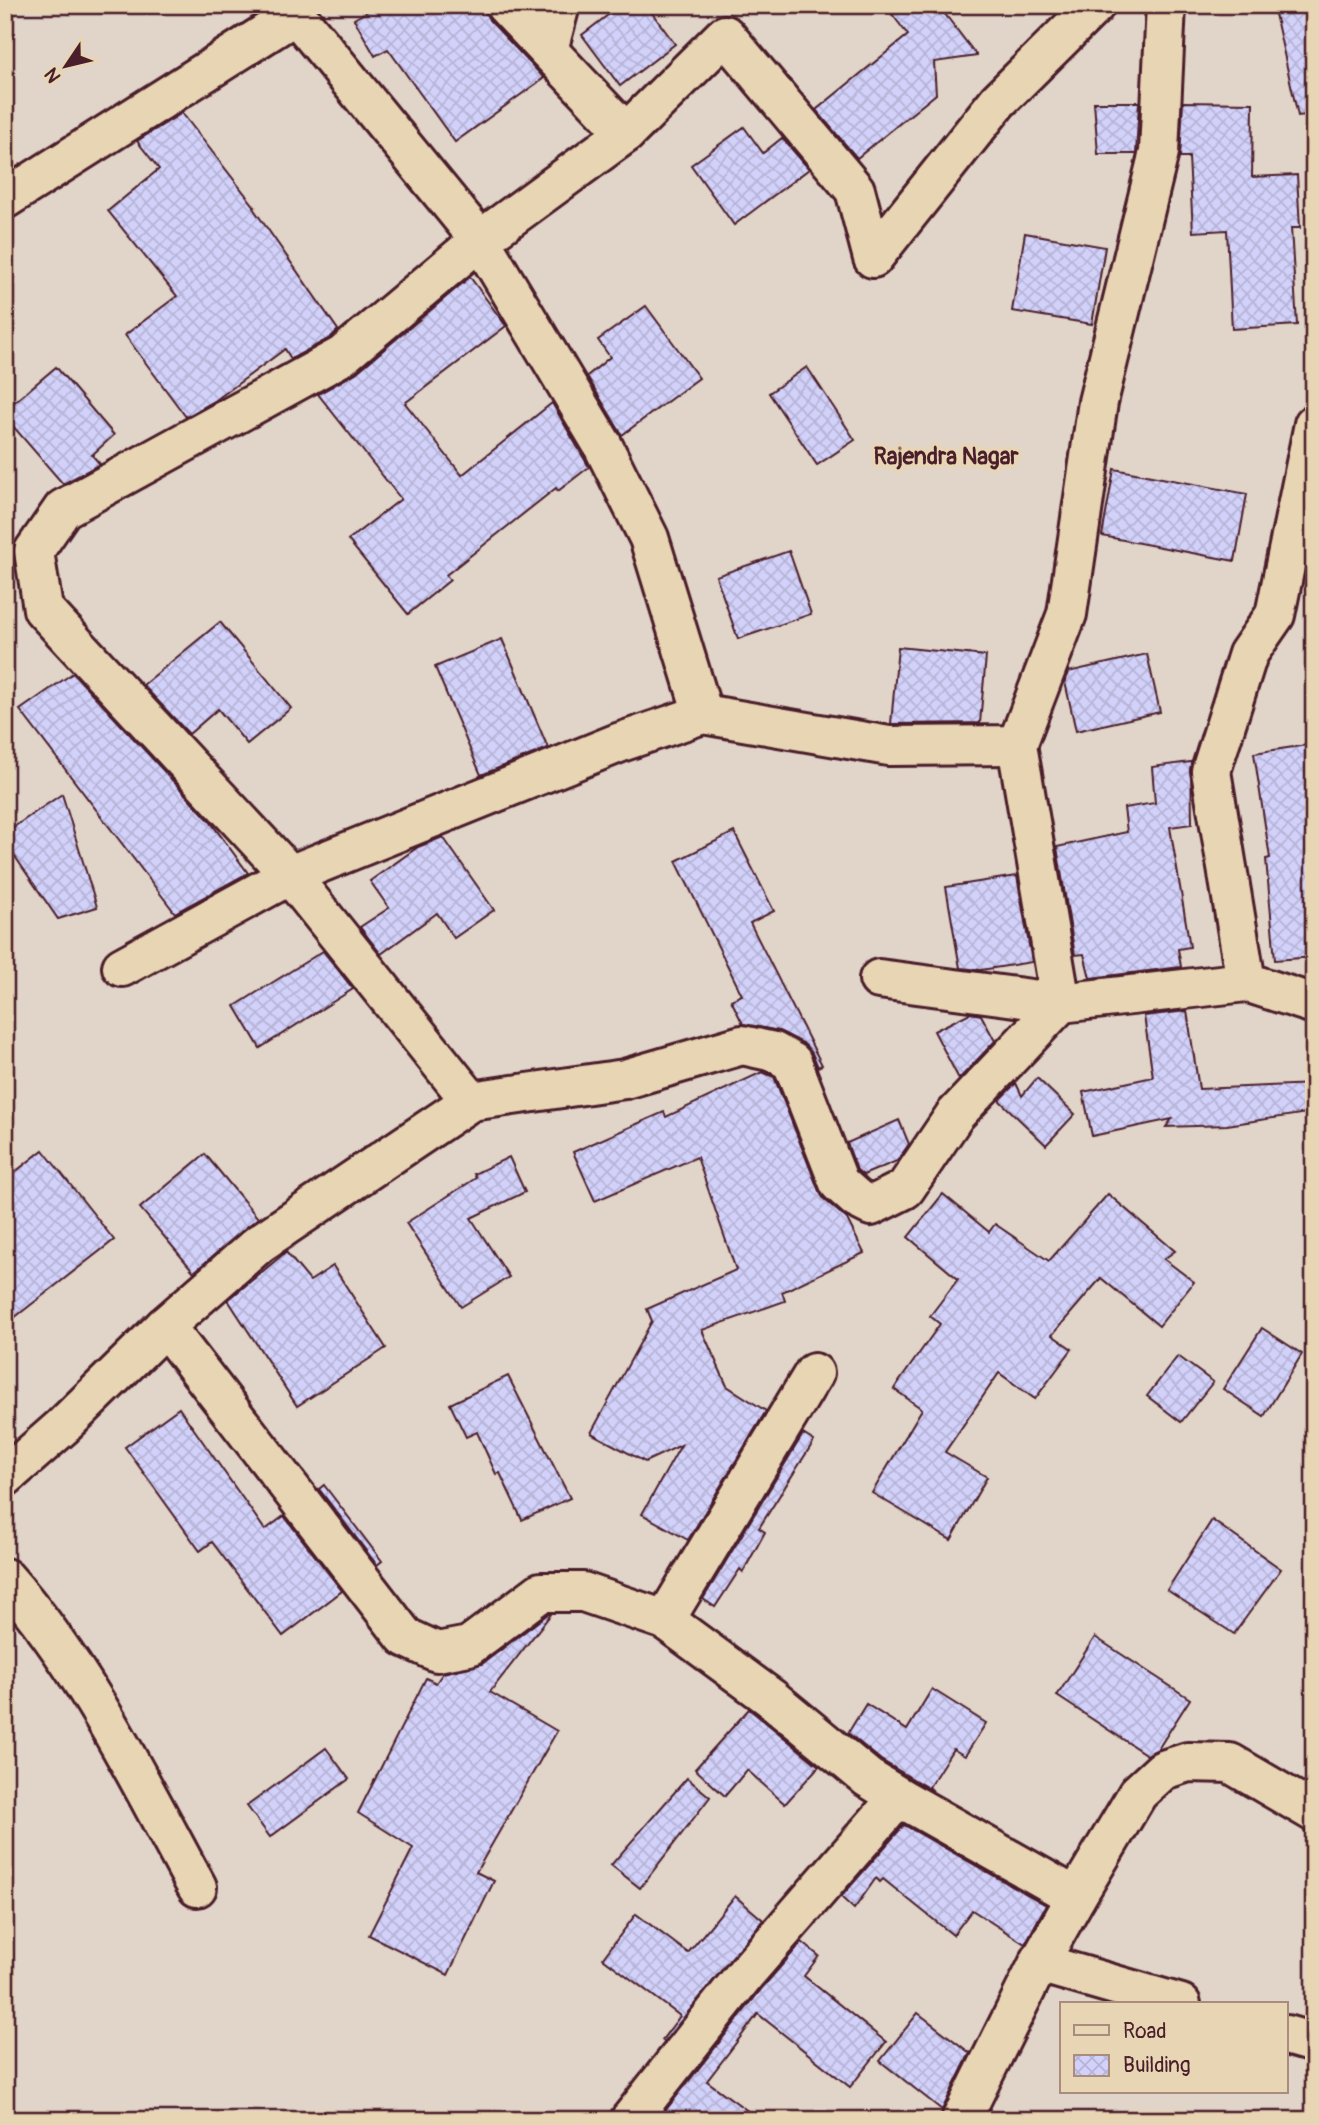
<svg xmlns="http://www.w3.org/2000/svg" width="1319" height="2125" font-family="Pangolin,sans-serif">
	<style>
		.building { fill: url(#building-cross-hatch); stroke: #4a1f2b; stroke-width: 2 }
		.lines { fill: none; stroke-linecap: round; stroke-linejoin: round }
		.street-casing { stroke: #4a1f2b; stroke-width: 44 }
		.street { stroke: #e8d5b3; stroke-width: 38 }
		.labels { text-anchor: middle; stroke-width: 7; stroke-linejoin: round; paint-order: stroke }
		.neighbourhood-label { font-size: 23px; font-weight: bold; fill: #4a1f2b; stroke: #e8d5b3 }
	</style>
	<defs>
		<pattern id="building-cross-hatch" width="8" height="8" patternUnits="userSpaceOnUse" patternTransform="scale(1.75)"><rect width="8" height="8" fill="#d2d1fa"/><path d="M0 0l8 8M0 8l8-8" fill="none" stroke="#b6b3d6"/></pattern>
	</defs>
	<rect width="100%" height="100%" fill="#e1d4c8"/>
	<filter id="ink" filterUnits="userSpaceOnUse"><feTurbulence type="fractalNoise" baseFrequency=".0143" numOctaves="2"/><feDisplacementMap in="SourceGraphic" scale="14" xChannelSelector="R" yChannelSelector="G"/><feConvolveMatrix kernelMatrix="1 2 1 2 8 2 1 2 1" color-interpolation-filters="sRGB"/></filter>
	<g filter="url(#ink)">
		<!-- building -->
		<g class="building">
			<path d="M378 5H484L489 20 544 78 455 142 388 49 375 56 354 19Z"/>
			<path d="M621 5H646L675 44 620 86 582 35Z"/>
			<path d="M885 5H938L977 56 934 62 936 94 857 158 816 110 908 35Z"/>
			<path d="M1273 5H1314V114L1298 116Z"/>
			<path d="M1094 102H1139L1136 154H1098Z"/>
			<path d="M1183 102 1253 103 1252 177 1297 175 1300 228H1291L1297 325 1232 329 1227 230 1193 232 1189 157H1180Z"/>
			<path d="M182 113 255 207 253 208 338 330 330 338 291 359 285 349 216 400 186 417 125 335 177 296 108 211 159 169 137 141Z"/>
			<path d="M744 127 763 153 782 138 809 169 734 225 691 165Z"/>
			<path d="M1025 233 1105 247 1092 324 1012 311Z"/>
			<path d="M470 277 506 326 405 403 462 475 552 403 589 467 558 491 556 488 446 575 450 580 408 614 348 540 401 499 318 394 356 373Z"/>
			<path d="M646 306 699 378 622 435 587 376 610 357 598 340Z"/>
			<path d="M56 367 114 435 92 455 100 464 63 484 5 417V410Z"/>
			<path d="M807 367 855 440 817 465 769 393Z"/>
			<path d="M1114 469 1247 494 1235 561 1102 536Z"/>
			<path d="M789 551 811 614 738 639 716 576Z"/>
			<path d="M220 622 291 708 247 744 218 709 189 734 143 685Z"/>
			<path d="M502 639 548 748 481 775 435 667Z"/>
			<path d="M898 647 986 656 980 723 891 724Z"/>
			<path d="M1147 654 1160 712 1076 731 1065 682 1068 672Z"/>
			<path d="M73 673 209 820 248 873 175 913 20 710Z"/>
			<path d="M1314 744V957L1275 960 1266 859 1270 858 1254 753Z"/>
			<path d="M1191 762 1192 824 1170 827 1190 947 1178 949 1181 967 1090 978 1084 954 1075 955 1057 847 1127 832 1124 808 1155 803 1152 767Z"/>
			<path d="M62 794 97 907 58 919 5 842V833Z"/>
			<path d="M734 832 774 911 750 923 822 1065 818 1067 812 1053 803 1043 779 1031 743 1024 731 1000 742 995 676 861Z"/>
			<path d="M443 837 494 910 454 938 437 913 381 954 360 927 389 908 370 881 418 847Z"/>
			<path d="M1017 876 1032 962 981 970 960 968 946 887Z"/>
			<path d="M323 951 353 989 260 1048 235 1006Z"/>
			<path d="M1187 1011 1199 1089 1314 1084V1112L1227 1125 1166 1127 1172 1119 1092 1136 1083 1092 1153 1077 1144 1016Z"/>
			<path d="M970 1013 981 1015 995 1041 959 1079 934 1031Z"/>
			<path d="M762 1072 774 1077 819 1191 824 1199 847 1219 864 1253 782 1292 785 1301 702 1330 727 1386 766 1411 688 1540 642 1514 681 1445 645 1462 591 1433 652 1321 647 1309 736 1270 697 1157 595 1201 573 1152 664 1112 666 1117Z"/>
			<path d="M1037 1078 1075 1114 1046 1145 999 1100 1016 1083 1022 1096Z"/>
			<path d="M899 1120 909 1144 897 1161 863 1175 857 1170 847 1143Z"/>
			<path d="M43 1150 114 1240 5 1325V1180Z"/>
			<path d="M205 1154 258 1218 194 1272 140 1208Z"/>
			<path d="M509 1157 525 1192 471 1218 509 1277 461 1307 406 1223 476 1178 474 1174Z"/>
			<path d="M943 1194 989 1232 995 1224 1049 1261 1108 1194 1175 1251 1164 1259 1194 1282 1159 1326 1101 1278 1052 1335 1072 1349 1035 1399 999 1373 945 1452 987 1477 951 1540 872 1493 922 1409 894 1389 940 1324 930 1316 958 1279 908 1237Z"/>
			<path d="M286 1252 310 1281 333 1266 386 1348 297 1406 228 1300Z"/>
			<path d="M1262 1328 1302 1354 1264 1416 1223 1389Z"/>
			<path d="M1178 1356 1213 1382 1181 1422 1147 1396Z"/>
			<path d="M508 1376 570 1498 522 1520 500 1473 496 1474 477 1432 466 1437 450 1404Z"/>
			<path d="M179 1408 265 1530 284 1516 342 1591 283 1636 212 1542 200 1551 125 1447Z"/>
			<path d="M803 1434 814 1441 759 1528 765 1532 743 1572 740 1569 715 1607 703 1599Z"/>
			<path d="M324 1485 382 1561 377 1565 319 1489Z"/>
			<path d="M1212 1520 1281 1569 1234 1634 1167 1590Z"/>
			<path d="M548 1614H551L490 1692 557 1731 476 1872 494 1881 448 1975 369 1935 413 1848 358 1813 426 1678 436 1683 443 1673 482 1664Z"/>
			<path d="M1095 1637 1190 1699 1158 1749 1147 1755 1057 1696Z"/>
			<path d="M932 1689 986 1723 965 1756 953 1749 929 1787 933 1791 881 1760 848 1733 866 1704 907 1730Z"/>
			<path d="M749 1709 819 1766 785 1804 747 1770 725 1796 695 1769Z"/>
			<path d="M326 1748 349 1779 270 1837 247 1806Z"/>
			<path d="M687 1778 710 1797 640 1888 611 1865Z"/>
			<path d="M904 1825 1046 1905 1025 1944 972 1910 953 1935 883 1879 880 1882 876 1878 854 1909 841 1897Z"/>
			<path d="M735 1896 763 1920 664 2042 662 2040 680 2016 603 1958 636 1914 688 1953Z"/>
			<path d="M802 1942 819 1956 804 1976 886 2042 850 2087 758 2014 707 2081 760 2120H658L763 1987Z"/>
			<path d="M918 2013 970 2053 942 2110 880 2061Z"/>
		</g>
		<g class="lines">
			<defs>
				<g id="street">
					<path d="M288 5 480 240 342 356 63 509 34 551 43 609 290 875 621 742 703 714 889 746 1017 745 1067 614 1098 402 1159 152 1166 5"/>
					<path d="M505 5 626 133"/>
					<path d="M548 50 560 5"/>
					<path d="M5 199 295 15"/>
					<path d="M703 714 649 538 602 444 480 240 626 133 725 35 855 190 873 258 998 101 1095 5"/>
					<path d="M122 967 290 875 471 1101 625 1079 742 1045 774 1052 792 1062 839 1183 857 1199 871 1206 905 1189 955 1115 1061 1003 1017 745"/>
					<path d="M879 979 1061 1003 1246 982 1314 1004"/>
					<path d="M1246 982 1211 771 1248 654 1275 615 1314 424"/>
					<path d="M165 1326 405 1637 437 1652 469 1646 541 1592H583L665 1620 771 1698 868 1778 899 1797 1076 1897"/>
					<path d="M5 1477 62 1427 165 1326 260 1243 471 1101"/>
					<path d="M5 1578C86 1669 139 1781 197 1887"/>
					<path d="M665 1620 814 1373"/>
					<path d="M1039 1963 1181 2004"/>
					<path d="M1286 2035 1314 2043"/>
					<path d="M630 2120 746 1973 899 1797"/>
					<path d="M961 2120 1039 1963 1076 1897 1138 1793 1163 1770 1188 1762 1230 1763 1314 1812"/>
				</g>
			</defs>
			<!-- street casing -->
			<use href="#street" class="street-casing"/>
			<!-- street -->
			<use href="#street" class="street"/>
		</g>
	</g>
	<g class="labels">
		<!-- neighbourhood labels -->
		<g class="neighbourhood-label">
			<text x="946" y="464">Rajendra Nagar</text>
		</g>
	</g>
	<!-- margin -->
	<rect width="1319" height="2125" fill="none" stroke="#e8d5b3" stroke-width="28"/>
	<rect x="14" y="14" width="1291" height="2097" fill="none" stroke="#4a1f2b" stroke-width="2.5" filter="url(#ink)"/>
	<!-- legend -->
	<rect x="1060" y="2002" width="228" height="91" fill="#e8d5b3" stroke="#a98c7d" stroke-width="2"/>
	<rect x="1074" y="2025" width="35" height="10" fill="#e8d5b3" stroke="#a98c7d" stroke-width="2"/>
	<text x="1123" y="2038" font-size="21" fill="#4a1f2b">Road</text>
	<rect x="1074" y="2055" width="35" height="21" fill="url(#building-cross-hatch)" stroke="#a98c7d" stroke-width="2"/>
	<text x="1123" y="2072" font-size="21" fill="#4a1f2b">Building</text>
	<!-- north arrow -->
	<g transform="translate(66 66) rotate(235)" stroke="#e8d5b3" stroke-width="5" paint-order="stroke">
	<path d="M0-5L12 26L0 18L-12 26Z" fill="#4a1f2b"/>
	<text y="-10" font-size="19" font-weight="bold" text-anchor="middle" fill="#4a1f2b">N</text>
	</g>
</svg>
